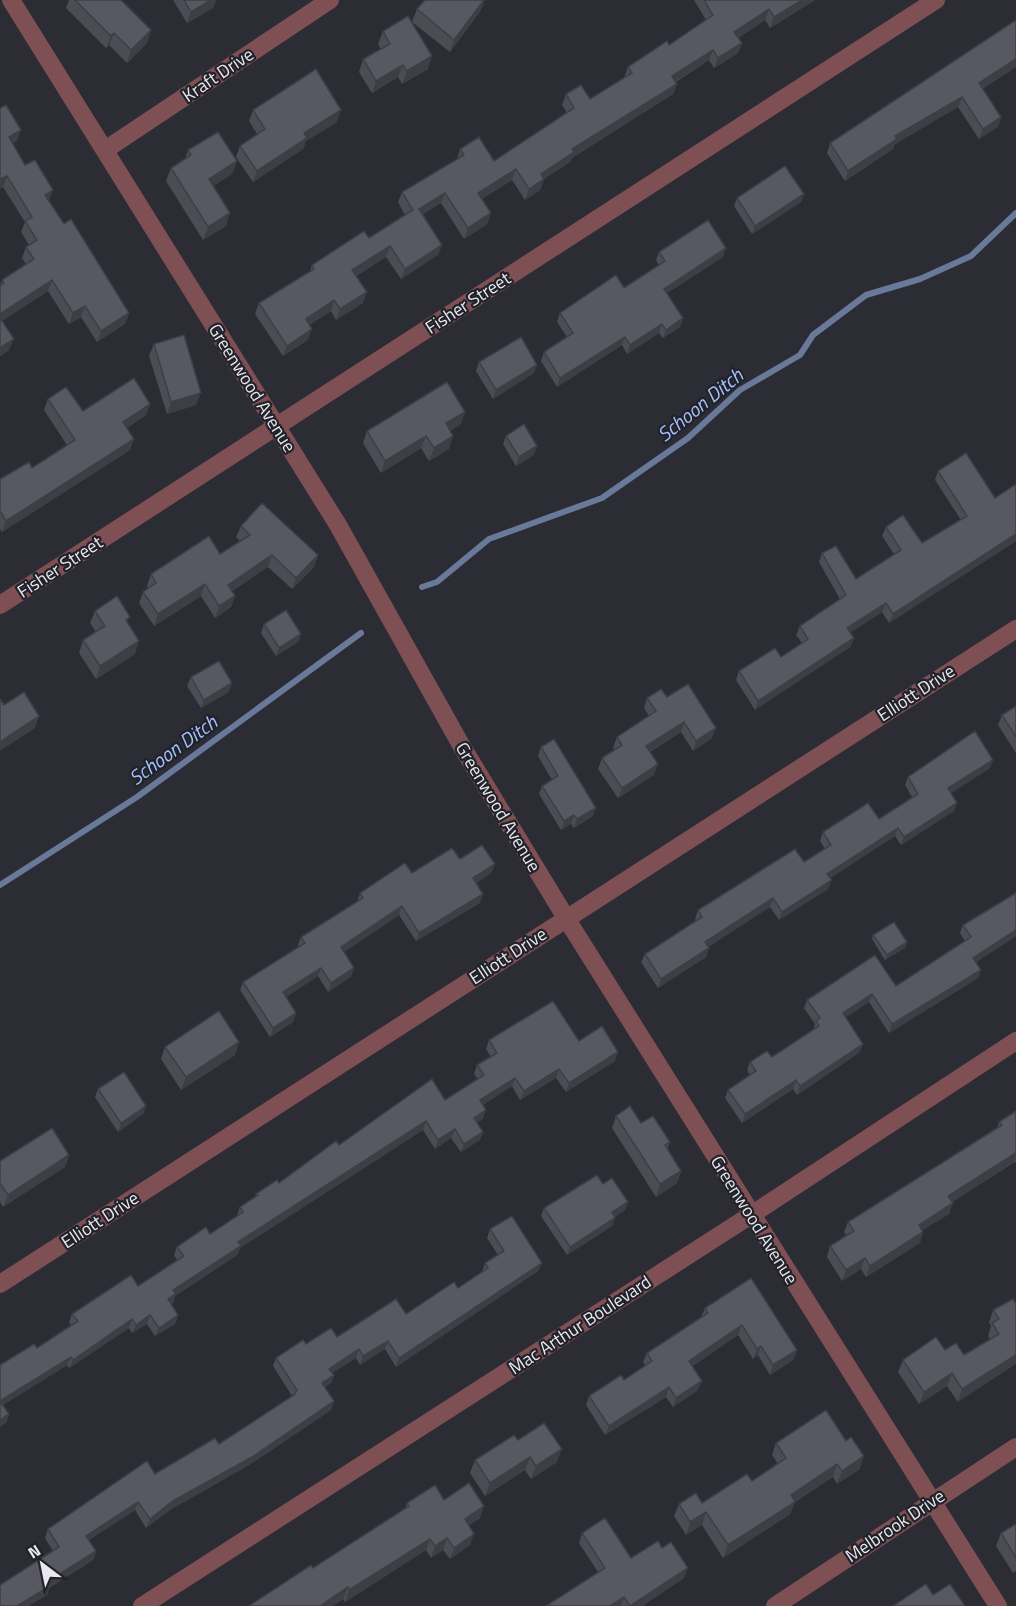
<svg xmlns="http://www.w3.org/2000/svg" width="1016" height="1606" font-family="'Titillium Web',sans-serif">
	<style>
		.lines { fill: none; stroke-linecap: round; stroke-linejoin: round }
		.stream { stroke: #69799a; stroke-width: 6 }
		.street { stroke: #7e4f53; stroke-width: 18 }
		.wall { fill: #4c4c55 }
		.shaded-wall { fill: #3e3e45 }
		.building { fill: #585863; stroke: #3e3e45; stroke-width: 1.5 }
		.labels { text-anchor: middle; stroke-width: 4.5; stroke-linejoin: round; paint-order: stroke }
		.street-label { font-size: 18px; fill: #e8e8ee; stroke: #22222b }
		.water-label { font-size: 20px; font-style: italic; fill: #a4c1fc; stroke: #22222b }
	</style>
	<rect width="100%" height="100%" fill="#2c2c35"/>
	<g class="lines">
		<!-- stream -->
		<g class="stream">
			<path d="M422 587 437 582 489 539 602 498 688 438 740 390 800 355 813 335 866 295 920 279 971 256 1016 213"/>
			<path d="M0 885 137 797 361 633"/>
		</g>
		<!-- street -->
		<g class="street">
			<path d="M11 0 338 525 461 745 566 918 998 1606"/>
			<path d="M105 150 330 0"/>
			<path d="M0 605 936 0"/>
			<path d="M0 1284 1016 629"/>
			<path d="M142 1606 751 1215 1016 1041"/>
			<path d="M775 1606 1016 1447"/>
		</g>
	</g>
	<!-- wall -->
	<g class="wall">
		<path d="M69 0H121L151 30 147 43 127 63 109 45 106 48 66 8Z"/>
		<path d="M173 0H216L213 8 187 23Z"/>
		<path d="M694 0H815L770 28 765 20 738 38 742 43 738 53 714 68 709 60 676 82 677 84 673 94 572 158 570 162 544 179 540 190 525 200 512 180 482 199 491 213 487 224 464 239 441 203 423 214 442 245 438 255 401 279 386 257 356 276 363 303 336 320 331 311 309 325 308 340 283 356 255 314 259 303 310 271 312 265 369 238 405 215 398 202 402 192 457 159 460 149 494 161 567 113 562 105 566 94 590 99 624 78 628 67 669 45 706 20Z"/>
		<path d="M417 9 481 10 450 52 412 22Z"/>
		<path d="M1016 20V67L982 89 1001 117 998 127 979 139 958 107 895 144 893 149 845 181 827 153 830 143Z"/>
		<path d="M383 31 428 69 402 84 398 77 372 93 359 72 363 59 381 49 378 44Z"/>
		<path d="M0 108 17 141 12 144 25 165 64 224 129 313 125 324 97 342 81 317 69 324 48 291 2 321 9 350 0 356V285L2 280 26 264 22 258 26 247 29 245 21 232 25 222 3 187 0 189Z"/>
		<path d="M253 110 337 122 306 141 303 149 253 182 236 157 240 146 257 134 249 121Z"/>
		<path d="M188 150 237 161 232 174 213 186 226 226 203 240 166 181 171 168 185 159Z"/>
		<path d="M804 194 801 202 752 234 734 206 737 198Z"/>
		<path d="M659 252 723 257 667 293 683 318 680 327 663 338 659 333 627 354 622 345 557 387 541 361 544 352 567 337 557 322 560 313 624 288 659 265 656 260Z"/>
		<path d="M154 344 196 405 167 414 149 356Z"/>
		<path d="M479 362 534 373 493 399 476 371Z"/>
		<path d="M48 399 83 411 150 404 146 415 127 428 130 450 2 532 0 529V479L32 468 67 445 44 410Z"/>
		<path d="M461 424 450 431 449 449 429 461 421 448 381 473 363 443 367 431Z"/>
		<path d="M506 436 534 455 516 466 503 444Z"/>
		<path d="M938 471 995 498 1016 484V541L889 623 882 612 850 632 854 638 850 647 755 710 736 680 739 671 781 657 802 643 796 635 800 626 840 599 819 562 822 553 856 579 894 554 882 536 886 527 922 543 961 520 935 480Z"/>
		<path d="M241 526 318 555 314 567 292 589 268 567 232 591 235 596 231 607 215 618 201 596 154 626 139 603 143 592 148 588 147 586 151 574 220 554 240 541 236 537Z"/>
		<path d="M95 611 128 624 135 654 96 679 79 653 83 640 96 632 90 623Z"/>
		<path d="M264 624 301 634 298 642 276 656 261 633Z"/>
		<path d="M191 677 229 692 201 708 187 686Z"/>
		<path d="M667 697 712 738 693 751 681 732 650 752 654 775 618 798 598 769 602 758 615 750 613 748 617 737 649 716 644 708 647 698Z"/>
		<path d="M1016 706V753L998 725 1002 715Z"/>
		<path d="M541 747 593 816 574 828 571 824 561 830 539 794 542 786 552 780 538 756Z"/>
		<path d="M990 768 951 793 957 803 954 811 901 845 895 836 830 878 828 889 779 920 770 907 708 947 706 957 658 988 641 962 645 954 696 921 695 919 698 910 804 862 825 849 820 841 823 832 879 819 912 797 905 785 908 777Z"/>
		<path d="M460 859 495 864 491 873 476 883 480 903 416 941 399 915 344 952 351 977 328 992 318 976 286 997 296 1013 293 1022 270 1037 240 990 243 982 299 946 298 945 301 937 357 902 360 893 412 873Z"/>
		<path d="M1016 893V936L976 962 981 970 978 978 889 1033 869 1002 846 1017 860 1052 797 1095 793 1089 742 1123 725 1098 728 1090 750 1075 747 1070 750 1062 772 1057 813 1030 815 1024 804 1008 807 1000 896 986 965 941 960 933 963 925Z"/>
		<path d="M873 935 906 947 885 960 872 939Z"/>
		<path d="M489 1040 579 1041 615 1061 566 1092 556 1078 520 1100 512 1086 483 1105V1119L477 1122 483 1132 480 1140 461 1152 451 1138 435 1149 423 1130 240 1248 237 1255 175 1296 173 1303 171 1304 178 1315 175 1324 155 1336 147 1324 132 1333 129 1328 69 1368 67 1365 3 1405 9 1414 6 1423 0 1427V1365L37 1348 71 1325 69 1322 72 1314 138 1286 177 1260 174 1255 177 1247 210 1234 237 1216 240 1207 255 1197 256 1194 279 1183 339 1145 445 1100 478 1079 474 1074 477 1065 491 1057 486 1049Z"/>
		<path d="M239 1042 235 1055 181 1090 161 1059 165 1047Z"/>
		<path d="M98 1089 146 1106 143 1114 118 1132 95 1097Z"/>
		<path d="M1016 1111V1163L1015 1162 952 1202 949 1214 922 1230 920 1243 866 1277 861 1269 842 1281 827 1257 830 1246 847 1236 844 1232 848 1222 997 1129 999 1122Z"/>
		<path d="M616 1116 641 1123 670 1142 667 1149 681 1171 677 1183 656 1197 612 1128Z"/>
		<path d="M69 1155 65 1167 3 1207 0 1202V1161Z"/>
		<path d="M628 1202 625 1210 615 1217 612 1226 567 1255 541 1216 544 1208Z"/>
		<path d="M490 1229 542 1263 538 1271 396 1367 385 1349 360 1365 356 1358 332 1373 334 1375 331 1383 325 1387 334 1401 331 1410 249 1465 170 1510 146 1528 135 1510 89 1540 96 1551 93 1560 49 1588 47 1595 28 1606H0L53 1551 45 1538 48 1529 155 1474 219 1444 292 1396 273 1366 276 1358 306 1344 337 1337 406 1314 458 1288 482 1272 485 1263 498 1255 487 1238Z"/>
		<path d="M1016 1304 958 1402 947 1386 919 1404 898 1372 903 1360 945 1350 964 1355 990 1339 988 1336 991 1326 989 1323 993 1310Z"/>
		<path d="M705 1308 797 1350 793 1360 770 1375 758 1355 753 1359 738 1335 692 1366 698 1390 673 1407 666 1397 605 1435 586 1405 589 1396 624 1380 646 1366 643 1362 647 1353 701 1317Z"/>
		<path d="M518 1440 557 1462 531 1479 525 1470 485 1496 470 1473 475 1460Z"/>
		<path d="M776 1443 860 1469 837 1484 833 1477 795 1502 790 1514 723 1558 702 1525 686 1535 674 1516 679 1504 702 1503 752 1481 778 1464 772 1455Z"/>
		<path d="M444 1500 480 1518 469 1525 470 1545 450 1559 443 1550 431 1558 426 1550 345 1602 343 1599 333 1606H249L313 1568 405 1509 407 1503Z"/>
		<path d="M1016 1524V1571L1013 1573 996 1546 1001 1533Z"/>
		<path d="M582 1533 631 1558 662 1548 684 1578 642 1606H546L598 1572 579 1543Z"/>
	</g>
	<!-- shaded-wall -->
	<g class="shaded-wall">
		<path d="M210 0H216L213 8 187 23 191 12Z"/>
		<path d="M484 0H485L481 10 450 52 454 40Z"/>
		<path d="M802 0H815L770 28 774 17Z"/>
		<path d="M769 9 765 20 731 42 734 32Z"/>
		<path d="M151 30 147 43 127 63 131 50Z"/>
		<path d="M114 33 109 45 106 48 111 36Z"/>
		<path d="M742 43 738 53 714 68 718 58Z"/>
		<path d="M713 50 709 60 668 86 672 76Z"/>
		<path d="M432 56 428 69 402 84 407 71Z"/>
		<path d="M1016 59V67L975 93 979 83Z"/>
		<path d="M403 65 398 77 372 93 376 81Z"/>
		<path d="M677 84 673 94 572 158 570 162 544 179 540 190 525 200 529 189 541 174 572 149Z"/>
		<path d="M962 97 958 107 895 144 893 149 845 181 848 171 895 136Z"/>
		<path d="M341 110 337 122 306 141 303 149 253 182 257 171 304 133Z"/>
		<path d="M1001 117 998 127 979 139 983 129Z"/>
		<path d="M21 130 17 141 5 148 9 137Z"/>
		<path d="M237 161 232 174 204 191 209 179Z"/>
		<path d="M516 169 512 180 474 204 478 193Z"/>
		<path d="M7 176 3 187 0 189V183L1 179Z"/>
		<path d="M53 190 49 201 45 195Z"/>
		<path d="M445 193 441 203 415 219 419 209Z"/>
		<path d="M804 194 801 202 752 234 755 226Z"/>
		<path d="M230 213 226 226 203 240 208 227Z"/>
		<path d="M491 213 487 224 464 239 468 228Z"/>
		<path d="M442 245 438 255 401 279 405 269Z"/>
		<path d="M390 246 386 257 348 280 352 270Z"/>
		<path d="M726 248 723 257 661 297 664 289Z"/>
		<path d="M52 280 48 291 0 322V314Z"/>
		<path d="M367 292 363 303 336 320 340 309Z"/>
		<path d="M334 300 331 311 302 330 306 319Z"/>
		<path d="M85 306 81 317 69 324 73 313Z"/>
		<path d="M129 313 125 324 97 342 101 331Z"/>
		<path d="M683 318 680 327 663 338 666 330Z"/>
		<path d="M662 324 659 333 627 354 630 345Z"/>
		<path d="M312 329 308 340 283 356 287 346Z"/>
		<path d="M625 337 622 345 557 387 560 378Z"/>
		<path d="M14 339 9 350 0 356V348Z"/>
		<path d="M537 365 534 373 493 399 496 390Z"/>
		<path d="M201 393 196 405 167 414 171 402Z"/>
		<path d="M150 404 146 415 119 433 123 422Z"/>
		<path d="M465 412 461 424 441 436 446 423Z"/>
		<path d="M426 436 421 448 381 473 385 461Z"/>
		<path d="M453 436 449 449 429 461 434 448Z"/>
		<path d="M134 439 130 450 2 532 6 521Z"/>
		<path d="M537 446 534 455 516 466 519 457Z"/>
		<path d="M1016 534V541L889 623 893 614Z"/>
		<path d="M272 555 268 567 223 596 228 585Z"/>
		<path d="M318 555 314 567 292 589 296 578Z"/>
		<path d="M205 584 201 596 154 626 158 614Z"/>
		<path d="M235 596 231 607 215 618 219 606Z"/>
		<path d="M886 603 882 612 844 637 847 628Z"/>
		<path d="M301 634 298 642 276 656 279 648Z"/>
		<path d="M854 638 850 647 755 710 758 701Z"/>
		<path d="M139 641 135 654 96 679 100 666Z"/>
		<path d="M232 683 229 692 201 708 204 700Z"/>
		<path d="M39 716 35 728 0 751V742Z"/>
		<path d="M684 722 681 732 642 756 646 746Z"/>
		<path d="M716 728 712 738 693 751 696 741Z"/>
		<path d="M993 760 990 768 945 797 948 788Z"/>
		<path d="M658 764 654 775 618 798 622 788Z"/>
		<path d="M957 803 954 811 901 845 904 837Z"/>
		<path d="M596 808 593 816 574 828 577 819Z"/>
		<path d="M574 815 571 824 561 830 564 821Z"/>
		<path d="M898 828 895 836 824 882 827 874Z"/>
		<path d="M495 864 491 873 470 887 473 878Z"/>
		<path d="M832 880 828 889 779 920 782 912Z"/>
		<path d="M483 894 480 903 416 941 419 933Z"/>
		<path d="M773 898 770 907 702 951 705 942Z"/>
		<path d="M402 906 399 915 338 956 341 947Z"/>
		<path d="M1016 930V936L970 966 973 958Z"/>
		<path d="M907 942 906 947 885 960 887 955Z"/>
		<path d="M709 948 706 957 658 988 661 979Z"/>
		<path d="M321 968 318 976 280 1001 283 992Z"/>
		<path d="M354 968 351 977 328 992 331 983Z"/>
		<path d="M981 970 978 978 889 1033 892 1024Z"/>
		<path d="M872 994 869 1002 840 1021 843 1013Z"/>
		<path d="M296 1013 293 1022 270 1037 273 1028Z"/>
		<path d="M239 1042 235 1055 181 1090 186 1077Z"/>
		<path d="M863 1044 860 1052 797 1095 800 1086Z"/>
		<path d="M618 1052 615 1061 566 1092 569 1083Z"/>
		<path d="M559 1069 556 1078 520 1100 524 1091Z"/>
		<path d="M515 1078 512 1086 477 1109 480 1100Z"/>
		<path d="M796 1080 793 1089 742 1123 745 1114Z"/>
		<path d="M146 1106 143 1114 118 1132 121 1123Z"/>
		<path d="M486 1110 483 1119 471 1126 474 1118Z"/>
		<path d="M426 1121 423 1130 240 1248 237 1255 175 1296 173 1303 165 1308 168 1299 173 1290 238 1242Z"/>
		<path d="M455 1129 451 1138 435 1149 438 1140Z"/>
		<path d="M483 1132 480 1140 461 1152 464 1144Z"/>
		<path d="M1016 1153 1015 1162 945 1207 948 1196Z"/>
		<path d="M69 1155 65 1167 3 1207 8 1195Z"/>
		<path d="M681 1171 677 1183 656 1197 660 1184Z"/>
		<path d="M628 1202 625 1210 609 1221 612 1212Z"/>
		<path d="M953 1203 949 1214 915 1235 919 1225Z"/>
		<path d="M615 1218 612 1226 567 1255 570 1247Z"/>
		<path d="M923 1232 920 1243 866 1277 870 1266Z"/>
		<path d="M865 1258 861 1269 842 1281 846 1270Z"/>
		<path d="M542 1263 538 1271 396 1367 399 1358Z"/>
		<path d="M150 1315 147 1324 132 1333 136 1325Z"/>
		<path d="M178 1315 175 1324 155 1336 159 1328Z"/>
		<path d="M132 1319 129 1328 69 1368 73 1360Z"/>
		<path d="M742 1325 738 1335 686 1371 689 1361Z"/>
		<path d="M388 1341 385 1349 360 1365 363 1356Z"/>
		<path d="M761 1346 758 1355 753 1359 757 1349Z"/>
		<path d="M359 1349 356 1358 326 1377 329 1369Z"/>
		<path d="M797 1350 793 1360 770 1375 773 1365Z"/>
		<path d="M1016 1355V1364L958 1402 962 1389Z"/>
		<path d="M71 1357 67 1365 0 1407V1401Z"/>
		<path d="M952 1373 947 1386 919 1404 924 1392Z"/>
		<path d="M334 1375 331 1383 319 1391 322 1383Z"/>
		<path d="M702 1381 698 1390 673 1407 676 1398Z"/>
		<path d="M669 1387 666 1397 605 1435 609 1426Z"/>
		<path d="M334 1401 331 1410 249 1465 170 1510 146 1528 150 1519 173 1501Z"/>
		<path d="M9 1414 6 1423 0 1427V1420Z"/>
		<path d="M562 1449 557 1462 531 1479 536 1466Z"/>
		<path d="M864 1456 860 1469 837 1484 842 1471Z"/>
		<path d="M530 1457 525 1470 485 1496 490 1483Z"/>
		<path d="M837 1464 833 1477 786 1507 791 1495Z"/>
		<path d="M138 1502 135 1510 83 1544 86 1536Z"/>
		<path d="M795 1502 790 1514 723 1558 728 1545Z"/>
		<path d="M484 1506 480 1518 460 1531 465 1519Z"/>
		<path d="M706 1512 702 1525 686 1535 690 1522Z"/>
		<path d="M474 1534 470 1545 450 1559 454 1548Z"/>
		<path d="M447 1538 443 1550 431 1558 435 1546Z"/>
		<path d="M430 1539 426 1550 345 1602 349 1590Z"/>
		<path d="M96 1551 93 1560 49 1588 47 1595 28 1606H17L47 1582Z"/>
		<path d="M688 1568 684 1578 642 1606H630Z"/>
		<path d="M348 1587 343 1599 333 1606H320Z"/>
		<path d="M624 1597 621 1606H610Z"/>
	</g>
	<!-- building -->
	<g class="building">
		<path d="M75 0H121L151 30 131 50 114 33 111 36Z"/>
		<path d="M184 0H211L191 12Z"/>
		<path d="M425 0H484L454 40 417 9Z"/>
		<path d="M704 0H802L774 17 769 9 734 32 742 43 718 58 713 50 672 76 677 84 572 149 574 152 541 174 544 179 529 189 516 169 478 193 491 213 468 228 445 193 419 209 442 245 405 269 390 246 352 270 367 292 340 309 334 300 306 319 312 329 287 346 259 303 314 269 312 265 364 231 369 238 413 210 402 192 464 155 460 149 479 137 494 161 574 108 566 94 581 85 590 99 632 73 628 67 667 41 669 45 713 15Z"/>
		<path d="M408 16 432 56 407 71 403 65 376 81 363 59 390 44 383 31Z"/>
		<path d="M1016 20V59L979 83 1001 117 983 129 962 97 895 136 897 139 848 171 830 143Z"/>
		<path d="M316 69 341 110 304 133 307 138 257 171 240 146 265 129 253 110Z"/>
		<path d="M6 105 21 130 9 137 25 165 35 160 53 190 45 195 64 224 71 219 129 313 101 331 85 306 73 313 52 280 0 314V286L4 283 2 280 34 259 26 247 37 240 25 221 32 217 7 176 1 179 0 177V108Z"/>
		<path d="M218 132 237 161 209 179 230 213 208 227 171 168 191 155 188 150Z"/>
		<path d="M785 166 804 194 755 226 737 198Z"/>
		<path d="M708 220 726 248 664 289 683 318 666 330 662 324 630 345 625 337 560 378 544 352 573 333 560 313 616 275 624 288 665 261 659 252Z"/>
		<path d="M0 318 14 339 0 348Z"/>
		<path d="M184 335 201 393 171 402 154 344Z"/>
		<path d="M521 337 537 365 496 390 479 362Z"/>
		<path d="M134 378 150 404 123 422 134 439 6 521 0 511V479L29 462 32 468 75 440 48 399 66 387 83 411Z"/>
		<path d="M447 382 465 412 446 423 453 436 434 448 426 436 385 461 367 431Z"/>
		<path d="M524 424 537 446 519 457 506 436Z"/>
		<path d="M966 453 995 498 1016 484V534L893 614 886 603 847 628 854 638 758 701 739 671 775 648 781 657 808 639 800 626 846 595 822 553 836 546 856 579 901 550 886 527 903 515 922 543 967 516 938 471Z"/>
		<path d="M262 503 318 555 296 578 272 555 228 585 235 596 219 606 205 584 158 614 143 592 156 583 151 574 209 536 220 554 250 535 241 526Z"/>
		<path d="M117 596 130 617 126 620 139 641 100 666 83 640 105 626 95 611Z"/>
		<path d="M286 610 301 634 279 648 264 624Z"/>
		<path d="M219 661 232 683 204 700 191 677Z"/>
		<path d="M688 684 716 728 696 741 684 722 646 746 658 764 622 788 602 758 622 745 617 737 656 711 647 698 661 689 667 697Z"/>
		<path d="M24 692 39 716 0 742V699L4 705Z"/>
		<path d="M1016 706V737L1002 715Z"/>
		<path d="M975 731 993 760 948 788 957 803 904 837 898 828 827 874 832 880 782 912 773 898 705 942 709 948 661 979 645 954 702 917 698 910 795 849 804 862 831 845 823 832 868 803 879 819 918 794 908 777Z"/>
		<path d="M554 739 596 808 577 819 574 815 564 821 542 786 558 776 541 747Z"/>
		<path d="M482 845 495 864 473 878 483 894 419 933 402 906 341 947 354 968 331 983 321 968 283 992 296 1013 273 1028 243 982 305 943 301 937 363 898 360 893 405 863 412 873 452 848 460 859Z"/>
		<path d="M1016 893V930L973 958 981 970 892 1024 872 994 843 1013 863 1044 800 1086 796 1080 745 1114 728 1090 756 1071 750 1062 767 1051 772 1057 819 1026 816 1021 820 1018 807 1000 875 955 896 986 971 937 963 925Z"/>
		<path d="M894 922 907 942 887 955 873 935Z"/>
		<path d="M553 1001 579 1041 602 1026 618 1052 569 1083 559 1069 524 1091 515 1078 480 1100 486 1110 474 1118 483 1132 464 1144 455 1129 438 1140 426 1121 238 1242 241 1246 173 1290 176 1294 168 1299 178 1315 159 1328 150 1315 136 1325 132 1319 73 1360 71 1357 0 1401 9 1414 0 1420V1365L34 1344 37 1348 78 1321 72 1314 131 1275 138 1286 184 1256 177 1247 206 1227 210 1234 243 1212 240 1207 258 1195 256 1194 277 1180 279 1183 336 1141 339 1145 432 1079 445 1100 484 1075 477 1065 497 1053 489 1040Z"/>
		<path d="M219 1011 239 1042 186 1077 165 1047Z"/>
		<path d="M124 1072 146 1106 121 1123 98 1089Z"/>
		<path d="M630 1106 641 1123 653 1116 670 1142 665 1145 681 1171 660 1184 616 1116Z"/>
		<path d="M1016 1111V1153L948 1196 953 1203 919 1225 923 1232 870 1266 865 1258 846 1270 830 1246 854 1231 848 1222 1002 1125 999 1122Z"/>
		<path d="M52 1128 69 1155 8 1195 0 1183V1161Z"/>
		<path d="M597 1175 603 1184 612 1178 628 1202 612 1212 615 1218 570 1247 544 1208Z"/>
		<path d="M512 1216 542 1263 399 1358 388 1341 363 1356 359 1349 329 1369 334 1375 322 1383 334 1401 252 1457 173 1501 150 1519 138 1502 86 1536 96 1551 47 1582 50 1586 17 1606H0V1585L59 1547 48 1529 147 1461 155 1474 215 1438 219 1444 294 1395 297 1390 276 1358 303 1340 306 1344 331 1328 337 1337 396 1299 406 1314 454 1282 458 1288 488 1268 485 1263 504 1251 490 1229Z"/>
		<path d="M751 1278 797 1350 773 1365 761 1346 757 1349 742 1325 689 1361 702 1381 676 1398 669 1387 609 1426 589 1396 621 1375 624 1380 652 1361 647 1353 708 1313 705 1308Z"/>
		<path d="M1013 1299 1016 1304V1355L962 1389 952 1373 924 1392 903 1360 936 1337 945 1350 956 1343 964 1355 999 1334 992 1323 999 1319 993 1310Z"/>
		<path d="M826 1410 846 1441 851 1437 864 1456 842 1471 837 1464 791 1495 795 1502 728 1545 706 1512 690 1522 679 1504 696 1493 702 1503 747 1474 752 1481 786 1458 776 1443Z"/>
		<path d="M544 1423 562 1449 536 1466 530 1457 490 1483 475 1460 514 1435 518 1440Z"/>
		<path d="M469 1483 484 1506 465 1519 474 1534 454 1548 447 1538 435 1546 430 1539 349 1590 348 1587 320 1606H249L311 1565 313 1568 409 1506 407 1503 435 1485 444 1500Z"/>
		<path d="M605 1518 631 1558 658 1541 662 1548 671 1542 688 1568 630 1606 624 1597 610 1606H546L605 1568 582 1533Z"/>
		<path d="M1016 1524V1558L1001 1533Z"/>
		<path d="M926 1584 933 1595 950 1584 965 1606H893Z"/>
	</g>
	<g class="labels">
		<!-- street labels -->
		<g class="street-label">
			<text transform="translate(218 75) rotate(-34)" y="6">Kraft Drive</text>
			<text transform="translate(468 303) rotate(-33)" y="6">Fisher Street</text>
			<text transform="translate(252 388) rotate(58)" y="6">Greenwood Avenue</text>
			<text transform="translate(60 567) rotate(-33)" y="6">Fisher Street</text>
			<text transform="translate(916 693) rotate(-33)" y="6">Elliott Drive</text>
			<text transform="translate(498 807) rotate(59)" y="6">Greenwood Avenue</text>
			<text transform="translate(508 956) rotate(-33)" y="6">Elliott Drive</text>
			<text transform="translate(100 1220) rotate(-33)" y="6">Elliott Drive</text>
			<text transform="translate(754 1220) rotate(58)" y="6">Greenwood Avenue</text>
			<text transform="translate(580 1325) rotate(-33)" y="6">Mac Arthur Boulevard</text>
			<text transform="translate(895 1526) rotate(-34)" y="6">Melbrook Drive</text>
		</g>
		<!-- water labels -->
		<g class="water-label">
			<text transform="translate(700 405) rotate(-39)" y="7">Schoon Ditch</text>
			<text transform="translate(173 750) rotate(-36)" y="7">Schoon Ditch</text>
		</g>
	</g>
	<!-- north arrow -->
	<g transform="translate(42 1564) rotate(328)" stroke="#22222b" stroke-width="4.5" paint-order="stroke">
	<path d="M0-4.5L10 22L0 15L-10 22Z" fill="#e8e8ee"/>
	<text y="-9" font-size="16" font-weight="bold" text-anchor="middle" fill="#e8e8ee">N</text>
	</g>
</svg>
